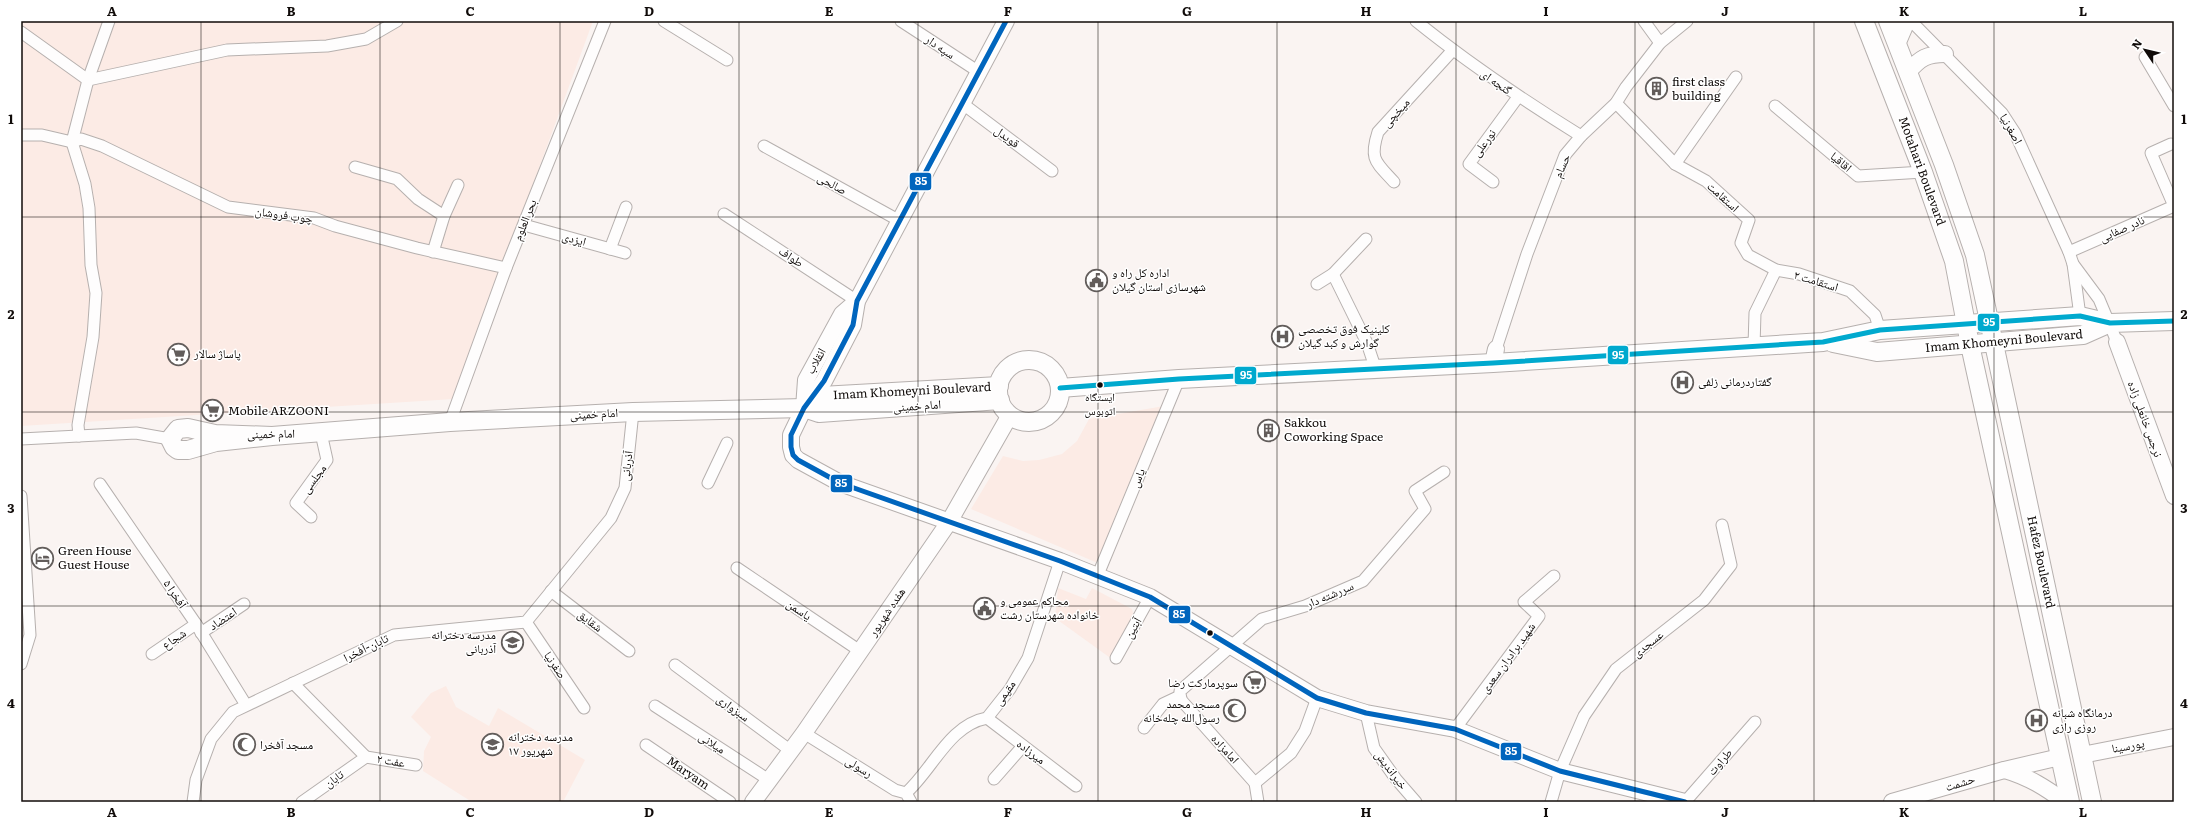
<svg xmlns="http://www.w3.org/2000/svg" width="2195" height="823" font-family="Literata,'Noto Naskh Arabic',serif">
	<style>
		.built { fill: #fcebe5 }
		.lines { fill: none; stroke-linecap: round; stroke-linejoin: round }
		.street-casing { stroke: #b6b0ae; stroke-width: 13 }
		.secondary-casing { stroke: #b6b0ae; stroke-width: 18 }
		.primary-casing { stroke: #b6b0ae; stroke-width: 20 }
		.street { stroke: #fefdfd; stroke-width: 11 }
		.secondary { stroke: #fefdfd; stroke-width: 16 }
		.primary { stroke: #fefdfd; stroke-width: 18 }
		.bus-1-casing { stroke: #fff; stroke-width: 8 }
		.bus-2-casing { stroke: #fff; stroke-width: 8 }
		.bus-1 { stroke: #0065bd; stroke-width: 5 }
		.bus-2 { stroke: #00a9ce; stroke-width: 5 }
		.grid { fill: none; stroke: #100b09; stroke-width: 1; stroke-opacity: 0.55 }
		.bus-dot { fill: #100b09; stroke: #fff; stroke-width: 1.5 }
		.labels { text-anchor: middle; stroke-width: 3; stroke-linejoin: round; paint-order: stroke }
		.bus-label { font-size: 11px; fill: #100b09; stroke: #fff }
		.street-label { font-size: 12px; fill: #100b09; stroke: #fff }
		.poi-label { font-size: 12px; fill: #100b09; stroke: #fff; text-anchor: start }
		.line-badge { stroke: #fff; stroke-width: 1.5 }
		.badge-label { font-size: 11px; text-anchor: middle; font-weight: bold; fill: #fff }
		.neatline { fill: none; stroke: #100b09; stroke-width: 1.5 }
		.grid-label { font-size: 13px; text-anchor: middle; font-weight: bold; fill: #100b09 }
	</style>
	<rect width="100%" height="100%" fill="#faf4f2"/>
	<!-- built -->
	<g class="built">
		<path d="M21 21H593L454 399 21 426Z"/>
		<path d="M1164 406 1100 564 971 509 1003 456 1023 461 1039 460 1062 454 1077 441 1089 419Z"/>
		<path d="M1058 588 1086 599 1092 588 1132 609 1134 617 1115 654 1109 657 1055 618Z"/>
		<path d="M446 686 456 707 489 726 498 708 585 760 563 802H472L423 771 424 751 431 737 411 717 431 693Z"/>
	</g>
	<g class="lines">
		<defs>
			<g id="street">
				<path d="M664 21 727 60"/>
				<path d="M901 21 979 72"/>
				<path d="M1416 21C1468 63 1523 100 1581 136"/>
				<path d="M1644 21 1660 43"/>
				<path d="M1911 21 2002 113 2015 133 2069 252 2073 264 2080 316"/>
				<path d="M21 32 88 80 227 50 327 46 366 39 397 21"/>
				<path d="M2145 57 2174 106"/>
				<path d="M1616 103 1675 164 1706 181 1749 220 1741 243 1748 255 1776 270 1799 274 1850 291 1875 315 1880 330"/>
				<path d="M963 104 1052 171"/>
				<path d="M1775 106 1858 176 1923 172"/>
				<path d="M21 135H42L72 142 81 139 102 146 228 207 314 218 335 226 417 248 506 268"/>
				<path d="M2171 144 2151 153 2174 206"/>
				<path d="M764 146 900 221"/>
				<path d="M1675 164 1736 77"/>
				<path d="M355 167 397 179 418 199 444 216"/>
				<path d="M1394 182C1376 162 1369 160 1378 132L1452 51"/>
				<path d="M1493 182 1469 164 1518 97"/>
				<path d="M724 214 857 301"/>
				<path d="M524 225 625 253"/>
				<path d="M610 249 626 207"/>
				<path d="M433 252 444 216 458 185"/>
				<path d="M2069 252 2174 206"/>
				<path d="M2073 264 2099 299 2117 342"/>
				<path d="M1333 274 1367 343 1375 367"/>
				<path d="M1317 284 1333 274 1366 239"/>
				<path d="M1754 346 1755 313 1776 270"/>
				<path d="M1496 349 1527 254 1565 155 1581 136 1616 103 1626 87 1660 43 1687 21"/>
				<path d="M450 422 506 268 605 21"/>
				<path d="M79 436 78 425 93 337 96 293 91 265 89 208 85 184 72 142 88 80 109 21"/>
				<path d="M21 439 136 433 170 439"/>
				<path d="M708 483 727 443"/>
				<path d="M100 484 196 624 246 705"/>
				<path d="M21 496 30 635 21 664"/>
				<path d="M311 517 296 503 327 460 321 433"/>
				<path d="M737 568 860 651"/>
				<path d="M1097 577 1179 379"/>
				<path d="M551 591 629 651"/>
				<path d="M526 622 584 708"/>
				<path d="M201 633 244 604"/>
				<path d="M152 654 196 624"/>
				<path d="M1116 658 1150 597"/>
				<path d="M675 665 791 751"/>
				<path d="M293 683 366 757"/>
				<path d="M1180 696V691L1262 619 1305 606 1363 581 1425 509 1415 491 1444 472"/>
				<path d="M1180 696 1182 701 1255 783"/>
				<path d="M655 706 769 780"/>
				<path d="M1366 713 1374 748 1396 779 1416 802"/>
				<path d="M987 718 1076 786"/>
				<path d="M1144 728 1163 704 1180 696"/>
				<path d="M1455 729 1539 616 1524 602 1554 576"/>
				<path d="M804 733 895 790 906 793 911 802"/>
				<path d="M646 745 730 802"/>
				<path d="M366 757 416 765"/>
				<path d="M994 779 1023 746"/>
				<path d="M1255 783 1291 753 1305 731 1317 698"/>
				<path d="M1255 783 1258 802"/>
				<path d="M906 793C933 769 949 725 987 718L1010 689 1028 658 1060 561"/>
				<path d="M193 802 196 780 211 739 233 712 394 635 526 622 611 518 625 488 633 412"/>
				<path d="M302 802 366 757"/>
				<path d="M1551 802 1560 771 1584 716 1616 669 1704 600 1731 565 1722 525"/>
				<path d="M1685 802 1755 722"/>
			</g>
			<g id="secondary">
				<path d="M1006 21 857 301 853 325 824 381 804 408 791 435V447L793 455 798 460 840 483 1060 561 1150 597 1317 698 1366 713 1455 729 1560 771 1685 802"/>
				<path d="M1898 42 1907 21"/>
				<path d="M1908 72C1920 58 1927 54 1945 54"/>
				<path d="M2117 342 2174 496"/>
				<path d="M1493 363 1496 349"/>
				<path d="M804 408 806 380 842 314 857 301"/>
				<path d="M2082 755 2174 737"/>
				<path d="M2005 770C2029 777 2046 788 2065 802"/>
				<path d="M753 802 804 733 949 522 1010 415"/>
				<path d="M1892 802 2004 770 2060 757"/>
			</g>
			<g id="primary">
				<path d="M1864 21 1923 172 1954 261 1970 345 2070 802"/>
				<path d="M1888 21 1944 165 1975 255 2092 802"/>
				<path d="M1833 343 1877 352 2083 335 2110 323"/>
				<circle cx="1029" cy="391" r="31"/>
				<path d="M1060 388 1179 379 1493 363 1823 342 1880 330 2080 316 2110 323 2174 321"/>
				<path d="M804 408 821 396 999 386"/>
				<path d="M272 436 216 442 188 450H178L174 447 170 439 178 429 188 428 215 434 272 436 450 422 633 412 804 408 819 413 1000 400"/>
			</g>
		</defs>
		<!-- street casing -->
		<use href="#street" class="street-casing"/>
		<!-- secondary casing -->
		<use href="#secondary" class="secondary-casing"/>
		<!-- primary casing -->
		<use href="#primary" class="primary-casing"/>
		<!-- street -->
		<use href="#street" class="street"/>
		<!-- secondary -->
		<use href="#secondary" class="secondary"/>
		<!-- primary -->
		<use href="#primary" class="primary"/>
		<defs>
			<path id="bus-1" d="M1006 21 857 301 853 325 824 381 804 408 791 435V447L793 455 798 460 840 483 1060 561 1150 597 1317 698 1366 713 1455 729 1560 771 1685 802"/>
			<path id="bus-2" d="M1060 388 1179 379 1493 363 1823 342 1880 330 2080 316 2110 323 2174 321"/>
		</defs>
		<!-- bus-1 casing -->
		<use href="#bus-1" class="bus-1-casing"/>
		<!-- bus-2 casing -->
		<use href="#bus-2" class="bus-2-casing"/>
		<!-- bus-1 -->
		<use href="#bus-1" class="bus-1"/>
		<!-- bus-2 -->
		<use href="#bus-2" class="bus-2"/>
	</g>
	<!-- grid -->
	<path class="grid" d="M201 21V802M380 21V802M560 21V802M739 21V802M918 21V802M1098 21V802M1277 21V802M1456 21V802M1635 21V802M1814 21V802M1994 21V802M21 217H2174M21 412H2174M21 606H2174"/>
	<!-- icons -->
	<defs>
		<symbol id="building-ring" viewBox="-11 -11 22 22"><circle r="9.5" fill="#fff" stroke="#625d5b" stroke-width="1.5"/><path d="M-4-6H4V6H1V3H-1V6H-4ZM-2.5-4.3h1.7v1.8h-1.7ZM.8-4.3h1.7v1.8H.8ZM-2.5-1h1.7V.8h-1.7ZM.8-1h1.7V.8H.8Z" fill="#625d5b"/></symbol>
		<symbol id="civic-ring" viewBox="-11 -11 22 22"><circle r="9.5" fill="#fff" stroke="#625d5b" stroke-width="1.5"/><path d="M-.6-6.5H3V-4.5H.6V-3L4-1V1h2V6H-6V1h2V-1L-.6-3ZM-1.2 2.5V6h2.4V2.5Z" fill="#625d5b"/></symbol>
		<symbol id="hospital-ring" viewBox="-11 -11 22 22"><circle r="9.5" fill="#fff" stroke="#625d5b" stroke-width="1.5"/><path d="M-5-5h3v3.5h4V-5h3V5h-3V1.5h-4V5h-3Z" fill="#625d5b"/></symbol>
		<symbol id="supermarket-ring" viewBox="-11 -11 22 22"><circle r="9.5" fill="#fff" stroke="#625d5b" stroke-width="1.5"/><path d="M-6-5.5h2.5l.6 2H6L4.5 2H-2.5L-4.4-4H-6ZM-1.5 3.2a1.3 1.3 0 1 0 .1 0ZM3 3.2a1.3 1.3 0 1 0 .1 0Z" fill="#625d5b"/></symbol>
		<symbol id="hotel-ring" viewBox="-11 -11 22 22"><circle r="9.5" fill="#fff" stroke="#625d5b" stroke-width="1.5"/><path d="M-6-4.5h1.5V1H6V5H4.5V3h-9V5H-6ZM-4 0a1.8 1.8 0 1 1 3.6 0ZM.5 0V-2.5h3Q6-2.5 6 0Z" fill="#625d5b"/></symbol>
		<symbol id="school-ring" viewBox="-11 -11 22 22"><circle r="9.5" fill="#fff" stroke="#625d5b" stroke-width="1.5"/><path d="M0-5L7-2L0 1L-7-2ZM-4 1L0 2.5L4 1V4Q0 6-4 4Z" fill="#625d5b"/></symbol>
		<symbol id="mosque-ring" viewBox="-11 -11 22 22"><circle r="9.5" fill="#fff" stroke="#625d5b" stroke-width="1.5"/><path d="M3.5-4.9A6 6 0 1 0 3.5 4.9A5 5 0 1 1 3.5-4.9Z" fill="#625d5b"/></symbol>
	</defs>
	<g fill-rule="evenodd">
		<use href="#building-ring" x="1644" y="76" width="25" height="25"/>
		<use href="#civic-ring" x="1084" y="268" width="25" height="25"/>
		<use href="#hospital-ring" x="1270" y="324" width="25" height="25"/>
		<use href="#supermarket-ring" x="166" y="342" width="25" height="25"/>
		<use href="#hospital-ring" x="1670" y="370" width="25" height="25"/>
		<use href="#supermarket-ring" x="200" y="398" width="25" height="25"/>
		<use href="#building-ring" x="1256" y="418" width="25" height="25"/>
		<use href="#hotel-ring" x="30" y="546" width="25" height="25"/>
		<use href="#civic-ring" x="972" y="596" width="25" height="25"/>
		<use href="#school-ring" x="500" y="630" width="25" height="25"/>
		<use href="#supermarket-ring" x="1242" y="670" width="25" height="25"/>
		<use href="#mosque-ring" x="1222" y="698" width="25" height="25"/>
		<use href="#hospital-ring" x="2024" y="708" width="25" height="25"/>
		<use href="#school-ring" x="480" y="732" width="25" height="25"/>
		<use href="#mosque-ring" x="232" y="732" width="25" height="25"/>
	</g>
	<!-- markers -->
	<g class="bus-dot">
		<circle cx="1100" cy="385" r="3.5"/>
		<circle cx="1210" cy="633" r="3.5"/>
	</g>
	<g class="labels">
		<!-- bus labels -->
		<g class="bus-label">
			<text x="1100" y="401">ایستگاه<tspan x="1100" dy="14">اتوبوس</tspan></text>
		</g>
		<!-- street labels -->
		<g class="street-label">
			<text transform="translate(940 47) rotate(34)" y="4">سپه دار</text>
			<text transform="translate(1496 82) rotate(35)" y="4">گنجه ای</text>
			<text transform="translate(1396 113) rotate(-48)" y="4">میخچی</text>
			<text transform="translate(2011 129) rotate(60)" y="4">اصغرنیا</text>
			<text transform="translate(1007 137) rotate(37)" y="4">قویدل</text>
			<text transform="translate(1484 143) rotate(-53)" y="4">نورعلی</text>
			<text transform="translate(1841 162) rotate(40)" y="4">اقاقیا</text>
			<text transform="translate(1562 166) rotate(-66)" y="4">حسام</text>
			<text transform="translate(1922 171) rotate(70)" y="4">Motahari Boulevard</text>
			<text transform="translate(832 184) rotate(29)" y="4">صالحی</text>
			<text transform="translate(1723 197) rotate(42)" y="4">استقامت</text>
			<text transform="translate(284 215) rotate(8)" y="4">چوب فروشان</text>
			<text transform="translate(525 220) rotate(-68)" y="4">بحر العلوم</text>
			<text transform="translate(2122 229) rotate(-24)" y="4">نادر صفایی</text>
			<text transform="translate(574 239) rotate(15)" y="4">ایزدی</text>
			<text transform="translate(791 257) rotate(33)" y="4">طواف</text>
			<text transform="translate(1816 281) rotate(17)" y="4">استقامت ۲</text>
			<text transform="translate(2004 341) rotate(-5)" y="4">Imam Khomeyni Boulevard</text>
			<text transform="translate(816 361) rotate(-61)" y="4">انقلاب</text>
			<text transform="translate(912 391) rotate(-3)" y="4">Imam Khomeyni Boulevard</text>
			<text transform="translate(917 406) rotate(-4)" y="4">امام خمینی</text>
			<text transform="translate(594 414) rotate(-3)" y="4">امام خمینی</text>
			<text transform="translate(2145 419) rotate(70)" y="4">نرجس خانعلی زاده</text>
			<text transform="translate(271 434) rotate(-1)" y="4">امام خمینی</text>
			<text transform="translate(627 466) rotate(-83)" y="4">آذربانی</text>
			<text transform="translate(1138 478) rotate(-68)" y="4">یاس</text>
			<text transform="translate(314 479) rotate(-53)" y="4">مجلسی</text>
			<text transform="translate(2041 562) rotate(78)" y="4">Hafez Boulevard</text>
			<text transform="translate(175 594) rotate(56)" y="4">آفخرا ۵</text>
			<text transform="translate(1330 595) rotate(-23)" y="4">سررشته دار</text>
			<text transform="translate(799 610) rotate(34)" y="4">یاسمن</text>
			<text transform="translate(887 612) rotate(-56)" y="4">هفده شهریور</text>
			<text transform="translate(223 619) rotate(-34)" y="4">اعتضاد</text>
			<text transform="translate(590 621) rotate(37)" y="4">شقایق</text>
			<text transform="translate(1133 628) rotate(-61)" y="4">آبتین</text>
			<text transform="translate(174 639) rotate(-34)" y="4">شجاع</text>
			<text transform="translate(1648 644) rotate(-39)" y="4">عسجدی</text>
			<text transform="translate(366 648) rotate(-26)" y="4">تابان-آفخرا</text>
			<text transform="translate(1508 658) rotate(-54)" y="4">شهید برادران سعدی</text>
			<text transform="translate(555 665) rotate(56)" y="4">صفرنیا</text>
			<text transform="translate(1005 693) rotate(-55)" y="4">مقیمی</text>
			<text transform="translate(733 708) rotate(36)" y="4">سبزواری</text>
			<text transform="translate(712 743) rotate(33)" y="4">میلانی</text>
			<text transform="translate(2128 746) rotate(-10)" y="4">پورسینا</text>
			<text transform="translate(1225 749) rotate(48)" y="4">امامزاده</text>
			<text transform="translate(1031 752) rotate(37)" y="4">میرزاده</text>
			<text transform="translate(391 761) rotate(10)" y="4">عفت ۲</text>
			<text transform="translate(1720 762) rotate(-49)" y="4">طراوت</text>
			<text transform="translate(859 767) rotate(32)" y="4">رسولی</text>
			<text transform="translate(1391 770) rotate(53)" y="4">خیراندیش</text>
			<text transform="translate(688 773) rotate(34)" y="4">Maryam</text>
			<text transform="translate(334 779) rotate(-35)" y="4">تابان</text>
			<text transform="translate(1960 783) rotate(-17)" y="4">حشمت</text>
		</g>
		<!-- poi labels -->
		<g class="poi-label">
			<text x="1672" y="86">first class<tspan x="1672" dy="14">building</tspan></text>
			<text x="1112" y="277">اداره کل راه و<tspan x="1112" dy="14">شهرسازی استان گیلان</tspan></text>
			<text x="1298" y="333">کلینیک فوق تخصصی<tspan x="1298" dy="14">گوارش و کبد گیلان</tspan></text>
			<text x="194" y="358">پاساژ سالار</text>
			<text x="1698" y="386">گفتاردرمانی زلفی</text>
			<text x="228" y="415">Mobile ARZOONI</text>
			<text x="1284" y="427">Sakkou<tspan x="1284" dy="14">Coworking Space</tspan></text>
			<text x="58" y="555">Green House<tspan x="58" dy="14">Guest House</tspan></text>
			<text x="1000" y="605">محاکم عمومی و<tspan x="1000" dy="14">خانواده شهرستان رشت</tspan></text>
			<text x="496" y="639" text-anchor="end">مدرسه دخترانه<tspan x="496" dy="14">آذربانی</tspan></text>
			<text x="1238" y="687" text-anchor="end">سوپرمارکت رضا</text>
			<text x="1220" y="708" text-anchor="end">مسجد محمد<tspan x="1220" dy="14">رسول‌‌الله چله‌خانه</tspan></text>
			<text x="2052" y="717">درمانگاه شبانه<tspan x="2052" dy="14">روزی رازی</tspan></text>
			<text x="508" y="741">مدرسه دخترانه<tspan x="508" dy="14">۱۷ شهریور</tspan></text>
			<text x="260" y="749">مسجد آفخرا</text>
		</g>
	</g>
	<g class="line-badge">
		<rect x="909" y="172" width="23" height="19" rx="4" fill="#0065bd"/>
		<rect x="1977" y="313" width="23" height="19" rx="4" fill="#00a9ce"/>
		<rect x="1607" y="345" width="22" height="20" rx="4" fill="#00a9ce"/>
		<rect x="1234" y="366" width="23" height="19" rx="4" fill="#00a9ce"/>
		<rect x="830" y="474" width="23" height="19" rx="4" fill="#0065bd"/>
		<rect x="1168" y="605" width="23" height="19" rx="4" fill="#0065bd"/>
		<rect x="1500" y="742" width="22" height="19" rx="4" fill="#0065bd"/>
	</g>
	<g class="badge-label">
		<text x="921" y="185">85</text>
		<text x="1989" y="326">95</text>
		<text x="1618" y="359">95</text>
		<text x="1246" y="379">95</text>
		<text x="841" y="487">85</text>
		<text x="1179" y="618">85</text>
		<text x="1511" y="755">85</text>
	</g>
	<!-- border -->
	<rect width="2195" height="823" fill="none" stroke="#ffffff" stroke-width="44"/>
	<!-- north arrow -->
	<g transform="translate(2145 50) rotate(305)" stroke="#ffffff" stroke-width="3" paint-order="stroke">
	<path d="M0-3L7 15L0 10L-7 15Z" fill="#100b09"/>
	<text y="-6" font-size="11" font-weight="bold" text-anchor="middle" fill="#100b09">N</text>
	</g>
	<rect x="22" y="22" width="2151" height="779" class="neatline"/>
	<g class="grid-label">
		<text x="112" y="16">A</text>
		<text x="291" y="16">B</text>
		<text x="470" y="16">C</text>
		<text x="649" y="16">D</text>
		<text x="829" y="16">E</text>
		<text x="1008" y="16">F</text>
		<text x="1187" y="16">G</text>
		<text x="1366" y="16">H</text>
		<text x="1546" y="16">I</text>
		<text x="1725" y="16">J</text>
		<text x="1904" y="16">K</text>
		<text x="2083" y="16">L</text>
		<text x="11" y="124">1</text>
		<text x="2184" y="124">1</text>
		<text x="11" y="319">2</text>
		<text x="2184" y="319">2</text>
		<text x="11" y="513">3</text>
		<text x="2184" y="513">3</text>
		<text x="11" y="708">4</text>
		<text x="2184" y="708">4</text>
		<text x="112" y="817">A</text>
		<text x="291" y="817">B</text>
		<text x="470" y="817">C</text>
		<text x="649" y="817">D</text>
		<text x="829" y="817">E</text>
		<text x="1008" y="817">F</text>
		<text x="1187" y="817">G</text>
		<text x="1366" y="817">H</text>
		<text x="1546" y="817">I</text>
		<text x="1725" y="817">J</text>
		<text x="1904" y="817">K</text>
		<text x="2083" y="817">L</text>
	</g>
</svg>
